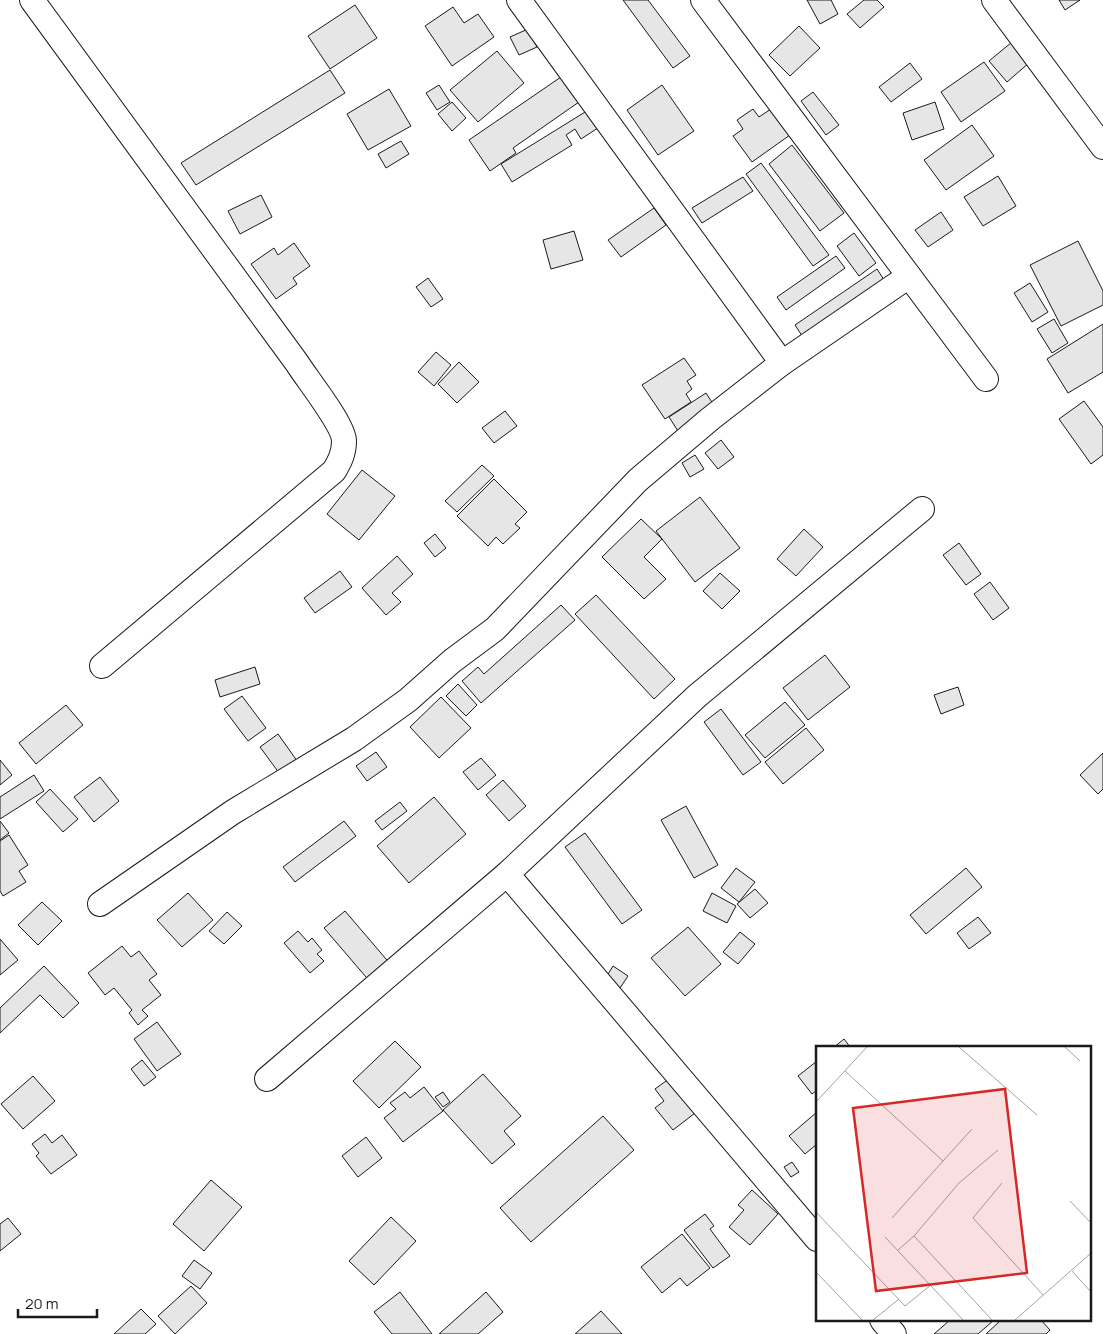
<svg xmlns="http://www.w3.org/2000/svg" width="1103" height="1334" font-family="Manrope,sans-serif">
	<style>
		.building { fill: #e6e6e6; stroke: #1a1a1a }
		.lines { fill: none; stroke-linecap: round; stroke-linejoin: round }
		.minor-casing { stroke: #1a1a1a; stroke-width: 26 }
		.minor { stroke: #fff; stroke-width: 24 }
		.inset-road { fill: none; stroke: #a3a3a3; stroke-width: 1 }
		.view { fill: #d62828; fill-opacity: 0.15; stroke: #d62828; stroke-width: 2.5 }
		.inset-edge { fill: none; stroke: #1a1a1a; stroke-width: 2.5 }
	</style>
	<rect width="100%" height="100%" fill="#fff"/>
	<!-- building -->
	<g class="building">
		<path d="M623 0H648L690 56 673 68Z"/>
		<path d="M807 0H831L838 14 820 24Z"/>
		<path d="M864 0H877L884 7 860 28 847 14Z"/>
		<path d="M1059 0H1080L1065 10Z"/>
		<path d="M355 5 377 38 330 69 308 36Z"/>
		<path d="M453 7 464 23 478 14 494 37 452 66 425 26Z"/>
		<path d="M799 26 820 48 790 76 769 55Z"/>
		<path d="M528 29 537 47 519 55 510 37Z"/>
		<path d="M1012 42 1030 62 1007 82 989 61Z"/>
		<path d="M497 51 524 83 478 122 450 90Z"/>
		<path d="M984 62 1005 91 961 122 941 92Z"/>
		<path d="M910 63 922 79 891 102 879 87Z"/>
		<path d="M330 70 345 93 196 185 181 163Z"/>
		<path d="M561 77 579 102 513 148 516 153 490 171 469 140Z"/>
		<path d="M439 85 450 102 437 110 426 93Z"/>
		<path d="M662 85 694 131 658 155 627 110Z"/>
		<path d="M389 89 411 126 368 150 347 114Z"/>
		<path d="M813 92 839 125 826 135 801 101Z"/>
		<path d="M452 102 466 118 452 131 438 114Z"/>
		<path d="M935 102 944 129 912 140 903 113Z"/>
		<path d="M590 109 601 126 581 139 575 129 566 135 572 145 512 182 501 164Z"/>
		<path d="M753 109 759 117 771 109 790 135 752 162 733 136 743 129 737 120Z"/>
		<path d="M972 125 994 156 946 190 924 160Z"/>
		<path d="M401 141 409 154 386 168 378 154Z"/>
		<path d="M792 145 844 213 820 231 769 164Z"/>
		<path d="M761 163 829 255 813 266 746 174Z"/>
		<path d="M998 176 1016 206 983 226 964 197Z"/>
		<path d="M743 177 753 191 702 223 692 208Z"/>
		<path d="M261 195 272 217 240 234 228 211Z"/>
		<path d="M654 208 666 225 621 257 608 240Z"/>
		<path d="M941 212 953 230 928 247 915 230Z"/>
		<path d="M574 231 583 260 551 269 543 240Z"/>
		<path d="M854 233 876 263 859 276 837 246Z"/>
		<path d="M1078 241 1103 291V305L1061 326 1030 265Z"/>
		<path d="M294 243 310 266 293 278 297 284 276 299 251 264 274 248 278 255Z"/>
		<path d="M836 256 845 268 786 310 777 297Z"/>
		<path d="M877 269 888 286 806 342 795 325Z"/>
		<path d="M428 278 443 299 431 307 416 287Z"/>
		<path d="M1030 283 1048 312 1032 322 1014 293Z"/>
		<path d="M1054 319 1068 343 1052 353 1037 329Z"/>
		<path d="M1103 324V372L1068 393 1047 359Z"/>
		<path d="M436 352 451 365 434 386 418 372Z"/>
		<path d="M684 358 696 375 687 381 692 389 686 394 691 402 665 419 642 385Z"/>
		<path d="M459 362 479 382 457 403 438 384Z"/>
		<path d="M706 393 715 407 678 431 669 417Z"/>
		<path d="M1084 401 1103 427V455L1091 464 1059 419Z"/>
		<path d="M505 411 517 426 494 443 482 428Z"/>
		<path d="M721 440 734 457 718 469 705 453Z"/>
		<path d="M695 455 704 469 690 477 682 463Z"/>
		<path d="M482 465 494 476 457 512 445 501Z"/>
		<path d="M362 470 395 496 359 540 327 514Z"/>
		<path d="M494 479 527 512 515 524 520 528 503 544 496 537 488 546 457 516Z"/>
		<path d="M700 497 740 548 695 582 656 531Z"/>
		<path d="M641 519 662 539 644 557 666 579 644 599 602 557Z"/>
		<path d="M804 529 823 547 796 576 777 559Z"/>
		<path d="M435 534 446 548 435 557 424 543Z"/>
		<path d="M959 543 981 574 966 585 943 555Z"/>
		<path d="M397 556 413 574 392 593 401 602 386 615 362 588Z"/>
		<path d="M340 571 352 587 315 613 304 598Z"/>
		<path d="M720 573 740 591 722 609 703 591Z"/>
		<path d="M990 582 1009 608 993 620 974 594Z"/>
		<path d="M596 595 675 679 654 699 575 614Z"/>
		<path d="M561 605 575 620 481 703 462 681 478 667 484 674Z"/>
		<path d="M825 655 850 687 808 720 783 688Z"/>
		<path d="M255 667 260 684 220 697 215 680Z"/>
		<path d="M458 684 477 705 466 716 446 696Z"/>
		<path d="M958 687 964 705 941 714 934 695Z"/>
		<path d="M242 696 266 728 248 741 224 709Z"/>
		<path d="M441 697 471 728 439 758 410 727Z"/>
		<path d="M785 702 805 725 765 758 745 735Z"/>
		<path d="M66 705 83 725 36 764 19 743Z"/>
		<path d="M721 709 761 762 743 775 704 722Z"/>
		<path d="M806 728 824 750 783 784 765 762Z"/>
		<path d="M278 734 300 765 282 777 260 747Z"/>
		<path d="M376 752 387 767 367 781 356 766Z"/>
		<path d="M1103 753V789L1098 794 1080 775Z"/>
		<path d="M481 758 496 775 478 790 463 772Z"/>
		<path d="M0 760 12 775 0 785Z"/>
		<path d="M34 775 44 791 0 819V797Z"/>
		<path d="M100 777 119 801 94 822 74 797Z"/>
		<path d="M503 780 526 806 509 821 486 795Z"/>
		<path d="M50 789 78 819 63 832 36 802Z"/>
		<path d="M434 797 466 834 409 883 377 846Z"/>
		<path d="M400 802 407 811 382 830 375 821Z"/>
		<path d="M686 806 718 865 694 878 661 820Z"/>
		<path d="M0 821 9 833 0 840Z"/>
		<path d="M344 821 356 836 295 882 283 867Z"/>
		<path d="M585 833 642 910 622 924 565 847Z"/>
		<path d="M9 835 28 865 19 871 26 882 3 896 0 891V841Z"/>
		<path d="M736 868 755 882 739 902 721 888Z"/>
		<path d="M966 868 982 887 926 934 910 915Z"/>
		<path d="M755 889 768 903 750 918 737 904Z"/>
		<path d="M188 893 213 920 182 947 157 920Z"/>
		<path d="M712 893 736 906 727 923 703 911Z"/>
		<path d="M42 902 62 921 38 945 18 925Z"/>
		<path d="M345 911 392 966 372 984 324 928Z"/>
		<path d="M227 912 242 926 224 944 209 931Z"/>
		<path d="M978 917 991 933 969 949 957 933Z"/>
		<path d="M688 927 721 964 685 996 651 958Z"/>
		<path d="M298 931 308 942 312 938 322 950 317 954 324 961 310 973 284 943Z"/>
		<path d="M740 932 755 944 738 964 723 952Z"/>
		<path d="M0 939 18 960 0 975Z"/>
		<path d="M122 946 131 957 139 951 157 974 149 980 161 995 142 1010 148 1016 138 1025 129 1013 132 1010 114 988 105 995 88 973Z"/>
		<path d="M44 966 79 1003 63 1018 40 995 0 1033V1008Z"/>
		<path d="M613 966 628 976 616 994 602 984Z"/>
		<path d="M157 1022 181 1054 157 1071 134 1039Z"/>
		<path d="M844 1039 851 1048H833Z"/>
		<path d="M395 1041 421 1067 379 1108 353 1081Z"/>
		<path d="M142 1060 156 1077 144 1086 131 1069Z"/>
		<path d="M817 1061V1090L812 1094 798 1076Z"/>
		<path d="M483 1074 521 1116 504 1131 515 1144 492 1164 443 1110Z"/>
		<path d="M33 1076 55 1101 23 1129 1 1104Z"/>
		<path d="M673 1076 699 1110 673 1130 655 1108 664 1101 655 1089Z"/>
		<path d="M424 1087 443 1111 403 1142 384 1118 396 1109 390 1103 405 1092 410 1098Z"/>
		<path d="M443 1092 450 1102 443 1107 435 1097Z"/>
		<path d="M817 1112V1144L805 1154 789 1136Z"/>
		<path d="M603 1116 634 1150 531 1242 500 1208Z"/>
		<path d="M45 1134 52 1143 62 1135 77 1155 51 1174 36 1156 39 1153 32 1144Z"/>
		<path d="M366 1137 382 1158 358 1177 342 1156Z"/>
		<path d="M792 1162 799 1172 791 1177 784 1167Z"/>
		<path d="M211 1180 242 1207 204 1251 173 1224Z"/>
		<path d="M752 1190 778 1214 750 1245 729 1227 744 1210 738 1205Z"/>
		<path d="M705 1214 714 1226 710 1229 730 1256 713 1268 684 1230Z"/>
		<path d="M391 1217 416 1241 374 1285 349 1261Z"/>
		<path d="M8 1218 21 1234 0 1251V1224Z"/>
		<path d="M682 1234 710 1268 687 1286 680 1278 662 1293 641 1267Z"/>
		<path d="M194 1260 212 1273 200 1289 182 1276Z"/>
		<path d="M191 1286 207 1303 175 1334 158 1316Z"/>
		<path d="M400 1292 432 1334H392L374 1312Z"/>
		<path d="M486 1292 503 1312 478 1334H439Z"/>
		<path d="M141 1309 156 1324 145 1334H114Z"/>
		<path d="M601 1311 622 1334H575Z"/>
		<path d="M950 1320H994L978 1334H934Z"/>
		<path d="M1001 1320H1041L1050 1330 1046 1334H986Z"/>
	</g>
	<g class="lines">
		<defs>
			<g id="minor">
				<path d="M32 0 297 363C307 379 344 425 344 441 344 453 340 461 334 471L102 666"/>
				<path d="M519 0 782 363 909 276"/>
				<path d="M703 0 986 379"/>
				<path d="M994 0 1103 147"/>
				<path d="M100 904 233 812 354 739 408 700 452 661 495 629 638 480 710 419 782 363"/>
				<path d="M267 1079 507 874"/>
				<path d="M817 1239 507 874 697 696 922 509"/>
				<path d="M882 1320 894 1334"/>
			</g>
		</defs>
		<!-- minor casing -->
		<use href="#minor" class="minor-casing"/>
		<!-- minor -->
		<use href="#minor" class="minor"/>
	</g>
	<!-- overview -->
	<g transform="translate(816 1046)">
		<rect width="275" height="275" fill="#fff"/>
		<path class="inset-road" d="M143 1 221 69M249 1 264 15M29 25 127 115 76 172M0 56 51 1M127 115 156 83M186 137 157 172 227 249M254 155 275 177M0 166 89 260 115 239M98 190 143 137 182 104M69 191 147 274M82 204 98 190 176 274M256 225 275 246M0 226 46 274M57 274 83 253M199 274 275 207"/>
		<path class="view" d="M189 43 211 227 60 245 37 62Z"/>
		<rect width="275" height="275" class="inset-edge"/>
	</g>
	<!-- scale -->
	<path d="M18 1309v8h79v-8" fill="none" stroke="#1a1a1a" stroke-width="2.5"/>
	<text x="25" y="1309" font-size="15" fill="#1a1a1a" stroke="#ffffff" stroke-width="4" paint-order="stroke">20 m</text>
</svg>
